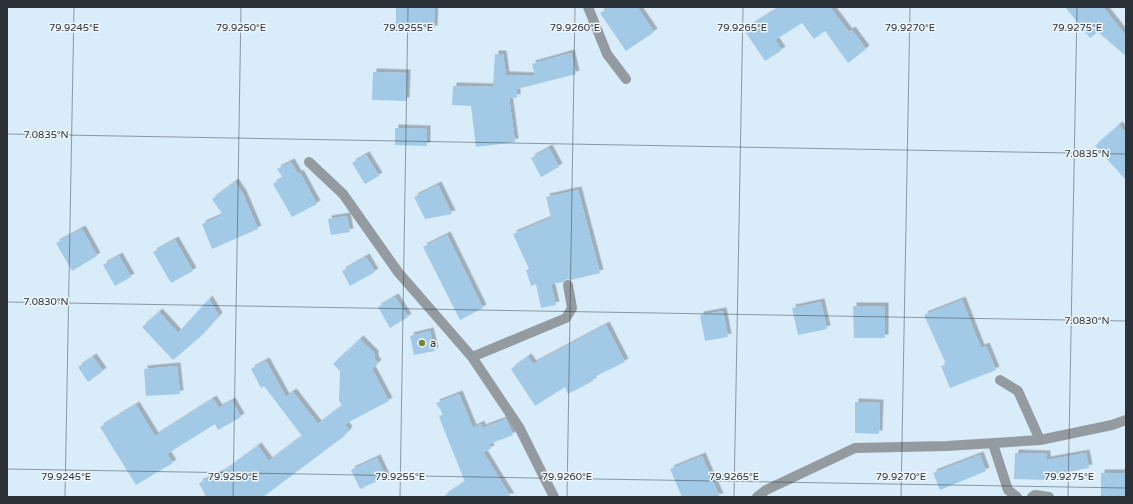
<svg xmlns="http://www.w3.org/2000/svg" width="1133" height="504" font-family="'Varela Round',sans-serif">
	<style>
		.building { fill: #a2cae7; filter: url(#shadow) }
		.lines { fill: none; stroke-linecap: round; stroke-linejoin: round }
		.minor { stroke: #939ba1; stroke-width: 10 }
		.ticks { fill: none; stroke: #2a3237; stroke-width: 1; stroke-opacity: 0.45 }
		.poi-dot { fill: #798735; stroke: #eff7fd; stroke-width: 1.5 }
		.labels { text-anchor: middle; stroke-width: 3; stroke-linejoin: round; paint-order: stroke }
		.poi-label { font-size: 11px; fill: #2a3237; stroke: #eff7fd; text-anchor: start }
		.ticks-label { font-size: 10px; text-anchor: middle; fill: #2a3237; stroke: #eff7fd; stroke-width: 3; stroke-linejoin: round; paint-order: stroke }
	</style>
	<defs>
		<filter id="shadow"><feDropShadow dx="3.5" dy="-3.5" stdDeviation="0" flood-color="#0004"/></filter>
	</defs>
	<rect width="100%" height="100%" fill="#d8ecfa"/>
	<!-- building -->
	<g class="building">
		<path d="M396 7H435L434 29 396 28Z"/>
		<path d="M610 7H637L654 32 626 51 600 13Z"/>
		<path d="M780 7H830L849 32 852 30 866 49 848 63 825 31 814 39 802 23 775 40 782 50 765 61 744 30Z"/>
		<path d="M1065 7H1103L1126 36V56L1098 32 1090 38Z"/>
		<path d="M571 53 576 74 517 89V98L509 97 515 142 476 147 471 106 452 105 453 86 493 87 495 54H503L506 75 535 76 532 64Z"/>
		<path d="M373 72 407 73 406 101 372 100Z"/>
		<path d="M1119 125 1126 133V180L1095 146Z"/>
		<path d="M395 128 427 129V146L395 145Z"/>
		<path d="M549 148 559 167 541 177 531 158Z"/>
		<path d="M366 155 379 176 365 184 352 163Z"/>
		<path d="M291 162 298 174 300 173 317 204 292 217 273 184 283 178 277 169Z"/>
		<path d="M235 182 243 194 258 229 212 249 202 224 223 215 212 199Z"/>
		<path d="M438 185 452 214 425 219 414 197Z"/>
		<path d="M578 190 600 273 571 280 567 279 563 282 551 284 556 305 541 308 536 284 531 286 526 270 529 269 513 234 551 218 546 197Z"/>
		<path d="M347 216 350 232 331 235 328 219Z"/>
		<path d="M82 229 97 256 72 271 56 243Z"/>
		<path d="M447 235 483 308 460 320 423 247Z"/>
		<path d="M175 240 193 271 171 283 153 252Z"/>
		<path d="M119 256 131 277 115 286 103 265Z"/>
		<path d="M366 257 375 272 350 286 342 271Z"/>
		<path d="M395 297 408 317 390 328 378 307Z"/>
		<path d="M209 299 219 316 200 337 173 360 142 327 159 312 178 333Z"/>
		<path d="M962 300 981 348 986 346 996 370 950 388 941 366 946 364 924 315Z"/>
		<path d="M821 302 827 329 798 335 792 308Z"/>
		<path d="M853 306H885V338H854Z"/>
		<path d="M723 311 728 337 705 341 700 315Z"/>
		<path d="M606 325 625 362 592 378 593 381 568 394 565 387 535 406 511 369 528 357 533 364Z"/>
		<path d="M430 331 435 351 414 355 410 336Z"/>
		<path d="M360 339 375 354V359L378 363 372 369 389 401 345 424 349 430 343 437 263 497H206L199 483 223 472 258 446 269 461 302 436 264 386 261 388 251 369 266 361 286 397 293 392 318 424 342 406 339 400 340 371 333 364Z"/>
		<path d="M93 357 103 371 88 382 78 367Z"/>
		<path d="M177 366 180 394 146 396 144 369Z"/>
		<path d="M459 394 473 428 481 424 482 428 506 419 507 421 513 435 489 444 491 449 483 452 511 497H443L465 482 439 417 443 414 436 403Z"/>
		<path d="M213 399 219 408 232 401 241 417 218 430 215 424 167 454 173 463 136 485 100 427 136 405 155 436Z"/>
		<path d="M855 402 880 403 879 434 855 433Z"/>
		<path d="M1015 453 1047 454V460L1086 453 1089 468 1047 476V480L1014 479Z"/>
		<path d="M980 455 986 471 940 490 933 473Z"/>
		<path d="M702 456 720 497H682L670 469Z"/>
		<path d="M377 458 386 477 360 489 351 470Z"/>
		<rect x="1101" y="473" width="25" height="24"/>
	</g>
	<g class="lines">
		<!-- minor -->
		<g class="minor">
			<path d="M588 7 607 54 626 79"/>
			<path d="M309 162 343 194 398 272 472 357 519 427 554 497"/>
			<path d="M472 357 566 318 572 308 568 285"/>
			<path d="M1000 380 1018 391 1040 440"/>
			<path d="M993 444 1008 490 1017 497"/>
			<path d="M757 497 766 490 855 448 947 446 1040 440 1112 425 1126 420"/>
			<path d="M1032 497 1035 495 1049 497"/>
		</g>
	</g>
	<!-- ticks -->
	<path class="ticks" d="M7 134 1126 154M7 302 1126 321M7 469 1126 488M65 497 74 7M233 497 241 7M400 497 408 7M567 497 575 7M734 497 743 7M901 497 910 7M1068 497 1077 7"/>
	<!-- markers -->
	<circle class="poi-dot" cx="422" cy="343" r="4"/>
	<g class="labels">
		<!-- poi labels -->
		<g class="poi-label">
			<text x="430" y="347">a</text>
		</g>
	</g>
	<g class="ticks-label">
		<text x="74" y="31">79.9245°E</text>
		<text x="241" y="31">79.9250°E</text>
		<text x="408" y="31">79.9255°E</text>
		<text x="575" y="31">79.9260°E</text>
		<text x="742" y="31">79.9265°E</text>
		<text x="910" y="31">79.9270°E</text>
		<text x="1077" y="31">79.9275°E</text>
		<text x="46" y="138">7.0835°N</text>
		<text x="1087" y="157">7.0835°N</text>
		<text x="46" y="305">7.0830°N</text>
		<text x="1087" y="324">7.0830°N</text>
		<text x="66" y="480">79.9245°E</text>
		<text x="233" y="480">79.9250°E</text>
		<text x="400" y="480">79.9255°E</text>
		<text x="567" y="480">79.9260°E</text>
		<text x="734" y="480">79.9265°E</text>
		<text x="901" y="480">79.9270°E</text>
		<text x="1069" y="480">79.9275°E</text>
	</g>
	<!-- border -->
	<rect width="1133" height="504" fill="none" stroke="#2a3237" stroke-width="16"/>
</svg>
